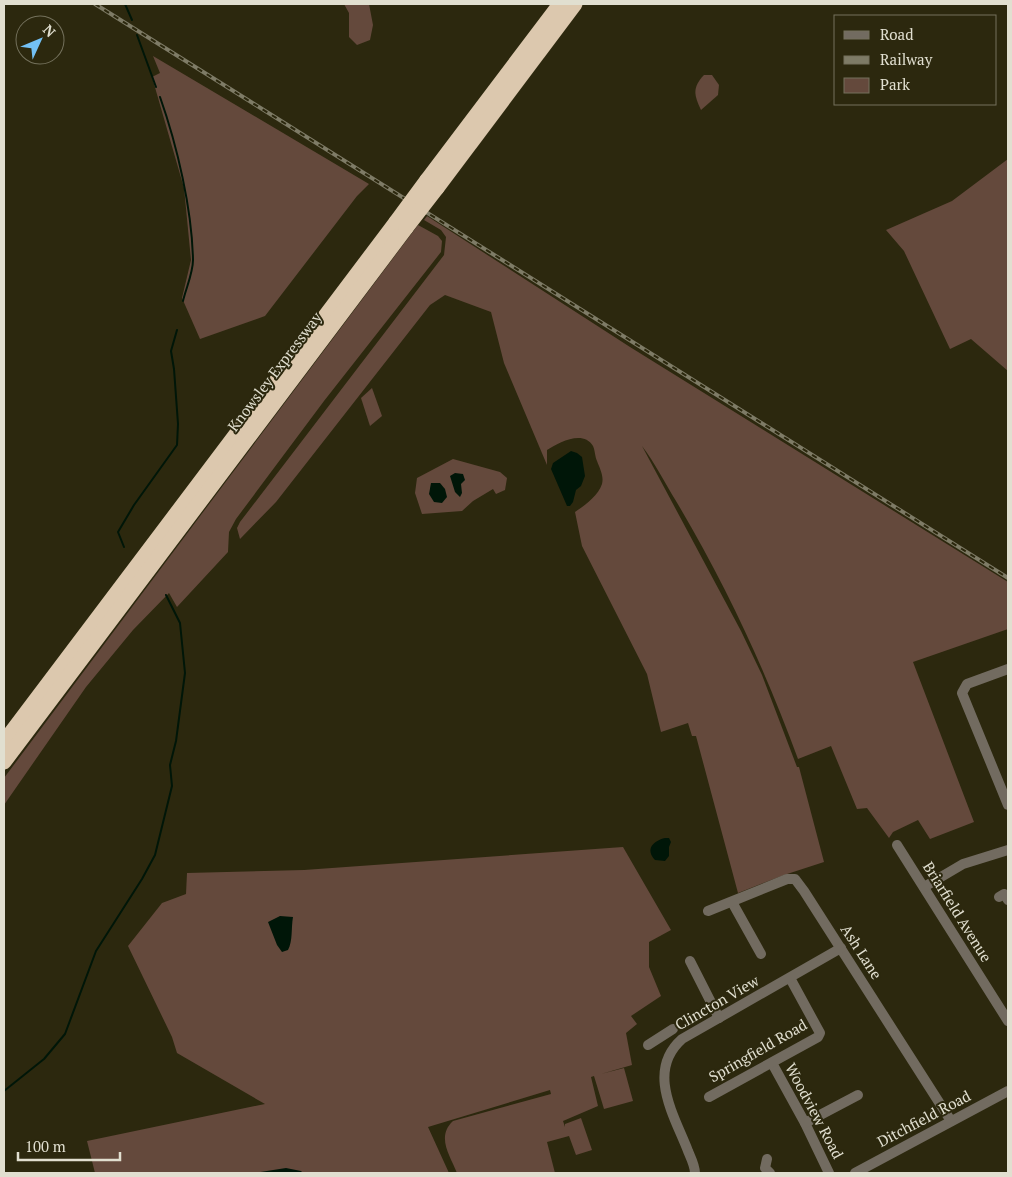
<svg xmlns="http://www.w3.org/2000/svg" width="1012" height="1177" font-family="'PT Serif',serif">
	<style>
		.green { fill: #64493c }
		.water { fill: #001608 }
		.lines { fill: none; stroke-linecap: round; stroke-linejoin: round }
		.stream { stroke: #001608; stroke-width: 2 }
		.minor { stroke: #726b60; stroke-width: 10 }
		.highway { stroke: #dcc8ae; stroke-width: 15 }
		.rail-casing { stroke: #7e7b66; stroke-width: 4 }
		.rail { stroke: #2c280e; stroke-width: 2; stroke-dasharray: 5.5; stroke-linecap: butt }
		.highway-bridge { stroke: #dcc8ae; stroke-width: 15 }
		.labels { text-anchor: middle; stroke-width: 4; stroke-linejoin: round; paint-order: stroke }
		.street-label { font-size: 15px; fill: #e1dfd0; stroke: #2c280e }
	</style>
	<rect width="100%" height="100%" fill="#2c280e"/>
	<!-- green -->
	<g class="green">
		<path d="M344 4H369L373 25 370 40 357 45 349 37V13Z"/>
		<path d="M153 56 369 184 357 196 265 316 200 339 182 298 191 260 184 188 152 77 160 73Z"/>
		<path d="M704 75H712L719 85 718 95 701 110C694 95 692 88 704 75Z"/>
		<path d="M1008 159V371L971 339 950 349 904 251 886 230 952 201Z"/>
		<path d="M427 216 630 347 1008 582V629L913 662 974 822 930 839 918 820 893 832 889 838 867 808 857 809 831 746 798 759C765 669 725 583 676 501 665 483 655 463 642 446L741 631 762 675 797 767H799L824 862 784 875 738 893 696 736H692L688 723 661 732 647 674 582 546 575 512C585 505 598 496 602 484 604 476 600 469 597 461 595 457 595 450 593 446 583 429 558 443 547 450V465L504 363 491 312 445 295 430 305 276 502 240 539 237 528 240 522 444 255 446 237 441 230 424 220Z"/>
		<path d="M418 225 438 236 442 241 441 252 324 401 236 519 229 532 228 552 177 607 169 593 133 630 86 687 4 805V778Z"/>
		<path d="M372 388 382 416 370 426 361 398Z"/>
		<path d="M453 459 500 472 507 478 505 490 496 494 493 489 473 501 462 511 422 514 415 493 417 478Z"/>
		<path d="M623 847 671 930 649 942V967L661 996 631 1016 637 1024 626 1033 632 1065 601 1074 624 1068 633 1101 604 1109 594 1076 591 1077 598 1106 563 1121 565 1127V1124L581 1118 592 1150 576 1155 569 1136 547 1142 555 1173H457C450 1155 436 1137 453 1121L551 1094 550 1090 428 1127 449 1173H95L87 1141 265 1104 177 1053 172 1037 128 946 162 903 186 894 187 873 304 870Z"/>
	</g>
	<!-- water -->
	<g class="water">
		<path d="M571 451 577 453 582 457 585 476 581 486 576 490 573 502 570 506H567L551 469 553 463Z"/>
		<path d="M455 473 463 474 465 480 461 484 462 493 460 497 455 492 450 476Z"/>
		<path d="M431 483H440L445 489 447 497 442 503 434 502 429 494Z"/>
		<path d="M665 838H669L671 842 669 847V856L665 861 655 860C645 849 653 841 665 838Z"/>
		<path d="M280 916 293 917C291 928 293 941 288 950L282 952 277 945 268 922Z"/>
		<path d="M286 1168 301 1171 303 1173H254Z"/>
	</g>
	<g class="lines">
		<!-- stream -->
		<g class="stream">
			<path d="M125 4 132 20"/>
			<path d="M137 35 156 87"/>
			<path d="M160 97C177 145 192 209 193 260 193 273 186 288 183 301"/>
			<path d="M124 547 118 532 134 505 177 445 178 424 174 369 171 351 177 330"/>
			<path d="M4 1091 44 1059 65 1034 96 951 142 879 155 855 172 786 170 765 176 741 185 673 180 623 166 595"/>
		</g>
		<!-- minor -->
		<g class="minor">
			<path d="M1008 669 967 684 962 693 1008 805"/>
			<path d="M897 845 1008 1021"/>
			<path d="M924 887 963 864 1008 850"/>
			<path d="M999 897 1004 894 1008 900"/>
			<path d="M732 902 761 954"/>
			<path d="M708 911 787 879H795L804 891 951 1121"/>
			<path d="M690 961 719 1018"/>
			<path d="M648 1045 673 1029"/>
			<path d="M772 1063 805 1123 829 1173"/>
			<path d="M709 1097 818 1037 820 1033 790 978"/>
			<path d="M805 1123 858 1095"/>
			<path d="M767 1159 765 1168 770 1173"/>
			<path d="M695 1173C695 1166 691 1158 688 1151 674 1115 646 1071 682 1039L841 948"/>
			<path d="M855 1173 1008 1091"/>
		</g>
		<!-- highway -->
		<g class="highway">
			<path d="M427 180 560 4"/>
			<path d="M437 188 575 4"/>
			<path d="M4 742 396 222"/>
			<path d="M4 762 406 228"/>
		</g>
		<defs>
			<path id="rail" d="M95 4 1008 578"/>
		</defs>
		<!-- rail casing -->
		<use href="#rail" class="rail-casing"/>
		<!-- rail -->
		<use href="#rail" class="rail"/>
		<!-- highway-bridge -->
		<g class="highway-bridge">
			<path d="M396 222 427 180"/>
			<path d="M406 228 437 188"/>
		</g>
	</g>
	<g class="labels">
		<!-- street labels -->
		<g class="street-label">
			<text transform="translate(275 372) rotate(-53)" y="5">Knowsley Expressway</text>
			<text transform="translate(957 912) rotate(58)" y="5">Briarfield Avenue</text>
			<text transform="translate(861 952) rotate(57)" y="5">Ash Lane</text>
			<text transform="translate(717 1003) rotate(-30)" y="5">Clincton View</text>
			<text transform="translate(758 1051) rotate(-30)" y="5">Springfield Road</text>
			<text transform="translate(814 1111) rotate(62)" y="5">Woodview Road</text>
			<text transform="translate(924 1119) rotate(-28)" y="5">Ditchfield Road</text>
		</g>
	</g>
	<!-- border -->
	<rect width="1012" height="1177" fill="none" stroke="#e1dfd0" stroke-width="10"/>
	<!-- legend -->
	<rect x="834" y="15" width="162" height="90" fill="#2c280e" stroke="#74715c"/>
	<rect x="844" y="31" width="25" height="8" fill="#726b60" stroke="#74715c"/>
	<text x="880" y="40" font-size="15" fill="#e1dfd0">Road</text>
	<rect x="844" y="56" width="25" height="8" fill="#7e7b66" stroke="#74715c"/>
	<text x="880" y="65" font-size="15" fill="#e1dfd0">Railway</text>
	<rect x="844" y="78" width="25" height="15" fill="#64493c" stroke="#74715c"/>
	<text x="880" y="90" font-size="15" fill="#e1dfd0">Park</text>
	<!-- north arrow -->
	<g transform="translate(40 40) rotate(46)"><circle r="24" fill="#2c280e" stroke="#74715c"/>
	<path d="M0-4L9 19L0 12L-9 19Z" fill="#73c1f5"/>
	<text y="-8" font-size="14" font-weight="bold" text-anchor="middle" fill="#e1dfd0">N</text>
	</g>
	<!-- scale -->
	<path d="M18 1152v8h102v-8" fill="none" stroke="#e1dfd0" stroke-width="2.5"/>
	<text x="25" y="1152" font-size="15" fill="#e1dfd0" stroke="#2c280e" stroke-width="4" paint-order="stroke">100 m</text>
</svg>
